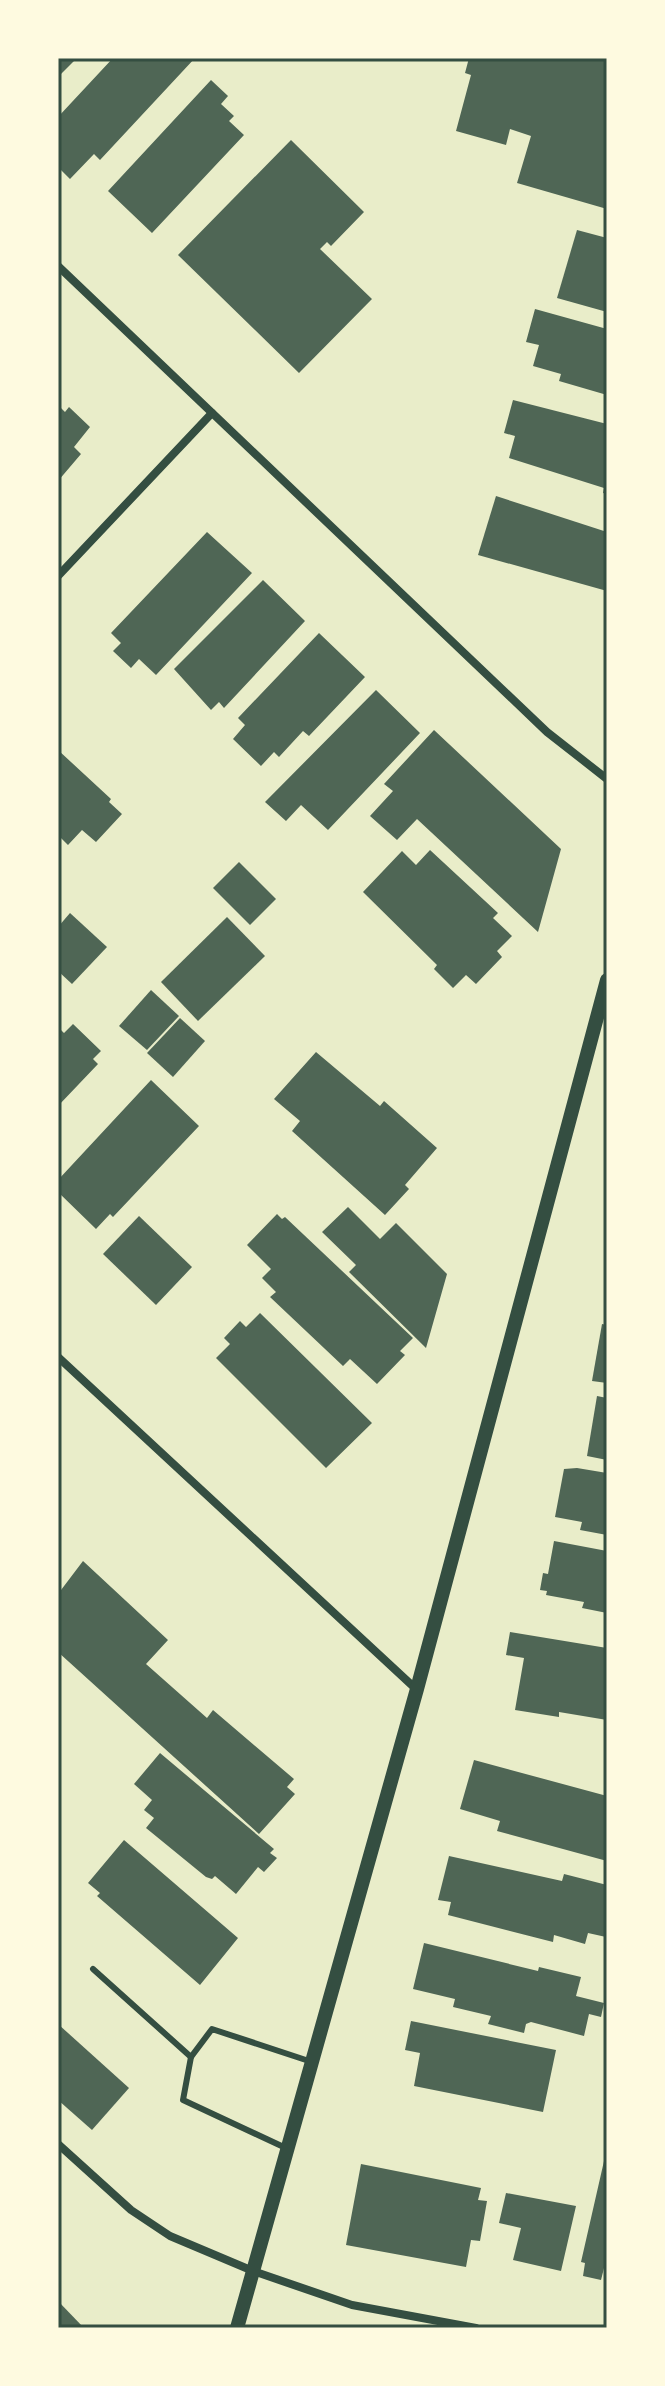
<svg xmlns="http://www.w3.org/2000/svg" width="665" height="2386" font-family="Barlow,sans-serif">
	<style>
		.building { fill: #4f6655 }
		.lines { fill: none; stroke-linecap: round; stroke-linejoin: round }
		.service { stroke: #344e41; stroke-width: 6 }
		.minor { stroke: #344e41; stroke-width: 8 }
		.tertiary { stroke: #344e41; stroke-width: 14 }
		.neatline { fill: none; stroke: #344e41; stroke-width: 3 }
	</style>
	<rect width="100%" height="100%" fill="#e9edc9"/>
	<!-- building -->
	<g class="building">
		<path d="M58 58H77L58 77Z"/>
		<path d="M113 58H195L100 160 94 154 70 179 58 167V117Z"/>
		<path d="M469 58H607V209L517 183 531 136 510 129 506 145 456 131 471 75 465 73Z"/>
		<path d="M211 80 228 96 221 104 234 116 229 121 244 135 152 233 108 191Z"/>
		<path d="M291 140 364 212 331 246 327 242 320 249 372 299 299 373 178 255Z"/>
		<path d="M577 230 607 238V312L557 298Z"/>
		<path d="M535 309 607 329V395L559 381 561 374 533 366 539 345 526 342Z"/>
		<path d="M513 400 607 424V494L603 493 604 488 509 458 515 436 504 433Z"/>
		<path d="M58 405 65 412 69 407 90 427 74 447 81 454 58 481Z"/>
		<path d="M496 496 607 532V591L478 555Z"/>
		<path d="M207 532 252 573 156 675 139 659 131 668 113 651 121 643 111 633Z"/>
		<path d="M263 580 305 621 224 708 219 702 211 710 174 669Z"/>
		<path d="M319 633 365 677 309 736 303 731 279 757 274 752 261 766 233 739 245 725 238 718Z"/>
		<path d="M376 690 420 733 328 830 301 805 286 821 265 802Z"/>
		<path d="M434 730 561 849 538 932 417 819 397 840 370 816 393 791 384 784Z"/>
		<path d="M58 750 111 799 109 802 122 814 96 842 82 830 68 845 58 835Z"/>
		<path d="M430 850 498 913 493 918 512 936 497 951 502 957 476 984 466 975 453 988 434 969 437 965 363 892 402 851 416 865Z"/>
		<path d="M239 862 276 899 250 925 213 888Z"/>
		<path d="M70 913 107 947 72 984 58 971V927Z"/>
		<path d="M227 917 265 956 198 1021 161 982Z"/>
		<path d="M151 990 179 1016 147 1050 119 1026Z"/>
		<path d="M180 1018 205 1041 173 1077 147 1053Z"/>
		<path d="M73 1024 101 1051 93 1059 98 1064 58 1106V1027L64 1033Z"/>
		<path d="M316 1052 380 1106 384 1101 437 1148 405 1185 409 1189 385 1215 292 1131 300 1121 274 1099Z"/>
		<path d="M151 1080 199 1126 113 1217 110 1214 96 1229 58 1192V1180Z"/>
		<path d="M348 1207 380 1239 396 1223 447 1274 426 1348 349 1272 356 1265 322 1232Z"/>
		<path d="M277 1214 282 1219 285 1217 413 1338 400 1351 405 1355 377 1384 350 1359 343 1366 270 1297 276 1292 262 1278 271 1269 247 1245Z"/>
		<path d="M139 1216 192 1267 156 1305 103 1254Z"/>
		<path d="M260 1313 372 1423 326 1468 216 1358 230 1344 224 1338 240 1321 246 1327Z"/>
		<path d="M602 1324 607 1325V1383L592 1381Z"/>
		<path d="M597 1396 607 1398V1460L587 1456Z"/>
		<path d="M577 1468 607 1473V1535L580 1530 582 1522 555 1517 564 1469Z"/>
		<path d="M554 1541 607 1551V1613L582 1608 584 1602 546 1595 547 1591 540 1590 543 1573 548 1574Z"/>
		<path d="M83 1561 168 1640 146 1664 207 1718 213 1710 294 1779 287 1787 295 1794 259 1834 58 1652V1594Z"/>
		<path d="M510 1632 607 1648V1720L559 1712V1717L515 1710 524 1658 506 1655Z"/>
		<path d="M160 1753 274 1849 270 1853 277 1858 264 1872 258 1867 236 1894 215 1876 212 1879 206 1877 146 1828 154 1818 144 1810 152 1800 134 1784Z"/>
		<path d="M474 1760 607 1796V1861L497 1831 500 1821 460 1809Z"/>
		<path d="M124 1840 238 1938 200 1985 97 1896 100 1893 88 1883Z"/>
		<path d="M449 1856 562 1881 564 1874 607 1885 606 1937 588 1933 585 1944 554 1935 553 1942 448 1915 451 1902 438 1900Z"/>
		<path d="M424 1943 538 1971 539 1967 581 1977 576 1996 604 2003 601 2017 589 2014 584 2036 531 2022 526 2024 524 2033 488 2024 491 2016 453 2007 455 1999 413 1989Z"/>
		<path d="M411 2021 556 2050 543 2112 414 2086 420 2053 405 2050Z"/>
		<path d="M58 2024 129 2088 92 2130 58 2100Z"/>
		<path d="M604 2161 607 2162V2268H604L601 2280 583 2276 585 2263 581 2262Z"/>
		<path d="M361 2164 481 2188 478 2200 487 2201 480 2241 471 2240 466 2267 346 2245Z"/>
		<path d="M506 2193 576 2206 561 2271 513 2260 521 2228 499 2223Z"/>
		<path d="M58 2301 84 2328H58Z"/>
	</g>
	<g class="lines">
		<!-- service -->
		<g class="service">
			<path d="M93 1969 191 2057"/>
			<path d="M288 2149 183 2100 191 2057 212 2029 312 2062"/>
		</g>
		<!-- minor -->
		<g class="minor">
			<path d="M58 266 547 732 607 779"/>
			<path d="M58 576 212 413"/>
			<path d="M58 1357 416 1689"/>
			<path d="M58 2144 131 2210 170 2236 253 2271 352 2305 476 2328"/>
		</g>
		<!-- tertiary -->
		<path class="tertiary" d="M237 2328 417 1689 607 980"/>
	</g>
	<!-- border -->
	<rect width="665" height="2386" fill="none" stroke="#fefae0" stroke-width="120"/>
	<rect x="60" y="60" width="545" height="2266" class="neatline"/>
</svg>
